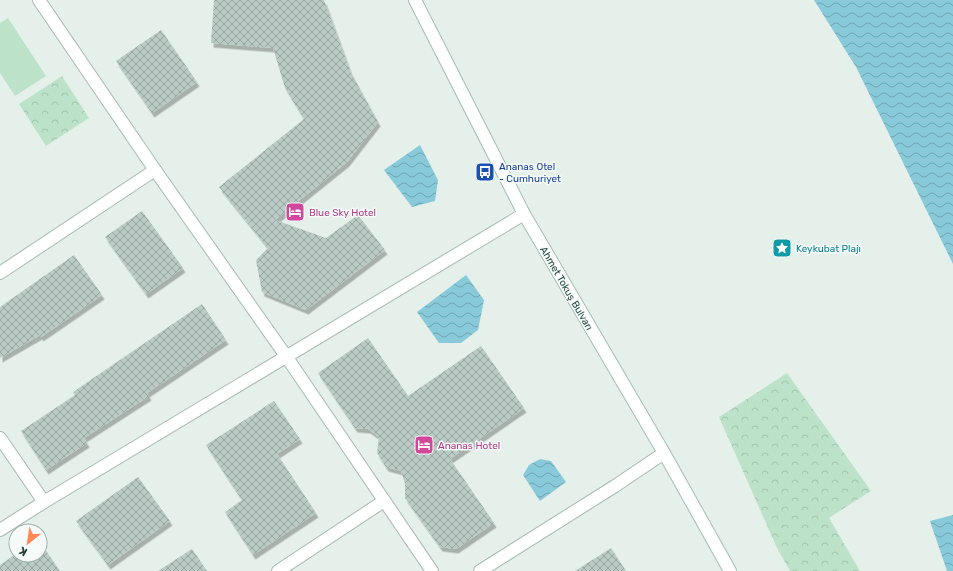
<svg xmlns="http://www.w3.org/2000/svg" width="953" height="571" font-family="Rubik,sans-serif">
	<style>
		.park { fill: url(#park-crowns) }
		.pitch { fill: #bce3c9 }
		.water { fill: url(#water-waves) }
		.building { fill: url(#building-cross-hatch); filter: url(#shadow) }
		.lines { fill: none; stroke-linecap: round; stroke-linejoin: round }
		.minor-casing { stroke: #a6b9b3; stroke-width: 14 }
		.secondary-casing { stroke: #a2bdb5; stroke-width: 14 }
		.minor { stroke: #fff; stroke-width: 12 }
		.secondary { stroke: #fff; stroke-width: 12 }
		.labels { text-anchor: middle; stroke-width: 3; stroke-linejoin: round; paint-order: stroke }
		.transit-label { font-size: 10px; fill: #164399; stroke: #f6fbf9; text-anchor: start }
		.hotel-label { font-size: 10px; fill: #b23c85; stroke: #f6fbf9; text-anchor: start }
		.culture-label { font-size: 10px; fill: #0d838f; stroke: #f6fbf9; text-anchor: start }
		.street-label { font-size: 10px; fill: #21443d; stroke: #f6fbf9 }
	</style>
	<defs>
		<pattern id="park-crowns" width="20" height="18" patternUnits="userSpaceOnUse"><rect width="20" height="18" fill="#bce3c9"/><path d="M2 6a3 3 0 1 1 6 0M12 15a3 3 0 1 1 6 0" fill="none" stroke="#a1c4ae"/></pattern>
		<pattern id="water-waves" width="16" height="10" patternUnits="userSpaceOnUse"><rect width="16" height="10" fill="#88c9da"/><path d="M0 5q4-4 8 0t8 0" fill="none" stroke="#6fa5b2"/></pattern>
		<pattern id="building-cross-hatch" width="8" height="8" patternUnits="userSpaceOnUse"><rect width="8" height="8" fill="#bacbc5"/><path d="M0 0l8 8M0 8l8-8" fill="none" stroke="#97a6a1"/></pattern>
		<filter id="shadow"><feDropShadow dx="2.5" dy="4.5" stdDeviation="0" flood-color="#0004"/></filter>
	</defs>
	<rect width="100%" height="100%" fill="#e5f0eb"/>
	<!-- park -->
	<g class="park">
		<path d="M62 76 89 118 46 146 19 104Z"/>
		<path d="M787 373 871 491 829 518 860 571H790L777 548 719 417Z"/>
	</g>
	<!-- pitch -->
	<path class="pitch" d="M8 18 46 76 15 96 0 73V23Z"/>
	<!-- water -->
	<g class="water">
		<path d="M814 0H953V264L856 67Z"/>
		<path d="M420 145 438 180 435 201 412 207 384 170Z"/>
		<path d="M466 275 484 300 478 330 461 343H439L417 312Z"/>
		<path d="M540 459 551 461 566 482 540 501 523 475 529 465Z"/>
		<path d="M953 515V571H947L930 521Z"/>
	</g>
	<!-- building -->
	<g class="building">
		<path d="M214 0H324L350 71 378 122 347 162 275 220 326 238 358 215 385 250 306 310 262 292 256 260 268 248 219 187 304 119 285 88 273 48 211 43Z"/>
		<path d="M161 30 197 82 152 113 116 61Z"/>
		<path d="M142 211 183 268 146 294 105 237Z"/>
		<path d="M74 255 102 295 41 337 40 335 0 358V307Z"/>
		<path d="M202 304 226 340 147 393 149 396 84 438 87 443 46 470 21 431 75 395 73 392Z"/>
		<path d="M368 338 408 396 481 346 524 408 450 459 494 523 456 549 440 547 405 498V484L401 471 386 467 377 453 379 437 368 429 355 428 318 373Z"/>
		<path d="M274 401 300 439 277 454 316 513 253 555 225 512 242 500 206 445Z"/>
		<path d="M138 477 170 521 108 565 76 521Z"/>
		<path d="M40 542 60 571H0V565L16 554 40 555Z"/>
		<path d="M611 548 626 571H575Z"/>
		<path d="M192 549 207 571H158Z"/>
	</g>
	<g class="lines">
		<defs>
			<g id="minor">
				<path d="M39 0 155 170 286 356 432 571"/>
				<path d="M0 273 155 170"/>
				<path d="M0 438 44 502"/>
				<path d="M0 530 44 502 524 214"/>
				<path d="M278 571 384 501"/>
				<path d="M480 571 615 486 664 453"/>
			</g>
			<path id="secondary" d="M415 0 524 214 664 453 730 571"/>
		</defs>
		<!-- minor casing -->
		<use href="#minor" class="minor-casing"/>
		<!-- secondary casing -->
		<use href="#secondary" class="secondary-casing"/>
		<!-- minor -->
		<use href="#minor" class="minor"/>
		<!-- secondary -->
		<use href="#secondary" class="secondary"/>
	</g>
	<!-- icons -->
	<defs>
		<symbol id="bus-square" viewBox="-11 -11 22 22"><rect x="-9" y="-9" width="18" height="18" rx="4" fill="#1a4fb4" stroke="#f6fbf9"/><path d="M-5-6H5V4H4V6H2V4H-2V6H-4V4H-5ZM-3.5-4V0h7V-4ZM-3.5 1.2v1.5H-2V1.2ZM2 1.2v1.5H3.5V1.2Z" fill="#fff"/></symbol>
		<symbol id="hotel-square" viewBox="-11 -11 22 22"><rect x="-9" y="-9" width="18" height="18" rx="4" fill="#d1479c" stroke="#f6fbf9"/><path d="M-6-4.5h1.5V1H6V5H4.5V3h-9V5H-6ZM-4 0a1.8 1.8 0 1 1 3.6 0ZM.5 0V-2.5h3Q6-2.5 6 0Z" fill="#fff"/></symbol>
		<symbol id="sight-square" viewBox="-11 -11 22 22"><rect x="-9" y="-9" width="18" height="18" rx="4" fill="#0f9aa8" stroke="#f6fbf9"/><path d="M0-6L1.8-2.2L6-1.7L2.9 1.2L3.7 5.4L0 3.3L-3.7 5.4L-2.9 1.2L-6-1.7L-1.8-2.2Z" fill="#fff"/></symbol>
	</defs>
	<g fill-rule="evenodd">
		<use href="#bus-square" x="474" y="161" width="22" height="22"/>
		<use href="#hotel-square" x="284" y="201" width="22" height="22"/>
		<use href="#sight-square" x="771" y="237" width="22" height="22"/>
		<use href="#hotel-square" x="413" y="434" width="22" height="22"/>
	</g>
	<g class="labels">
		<!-- transit labels -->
		<g class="transit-label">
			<text x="499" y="170">Ananas Otel<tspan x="499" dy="12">- Cumhuriyet</tspan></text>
		</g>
		<!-- hotel labels -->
		<g class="hotel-label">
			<text x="309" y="216">Blue Sky Hotel</text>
			<text x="438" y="449">Ananas Hotel</text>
		</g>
		<!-- culture labels -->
		<g class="culture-label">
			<text x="796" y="252">Keykubat Plajı</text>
		</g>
		<!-- street labels -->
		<g class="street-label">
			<text transform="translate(567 288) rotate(60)" y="4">Ahmet Tokuş Bulvarı</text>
		</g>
	</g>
	<!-- north arrow -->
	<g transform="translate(28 543) rotate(210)"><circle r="19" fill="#f6fbf9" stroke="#a1b2ae"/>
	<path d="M0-3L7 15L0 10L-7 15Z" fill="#ff8854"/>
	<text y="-6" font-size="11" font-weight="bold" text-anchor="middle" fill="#21443d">K</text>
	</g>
</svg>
